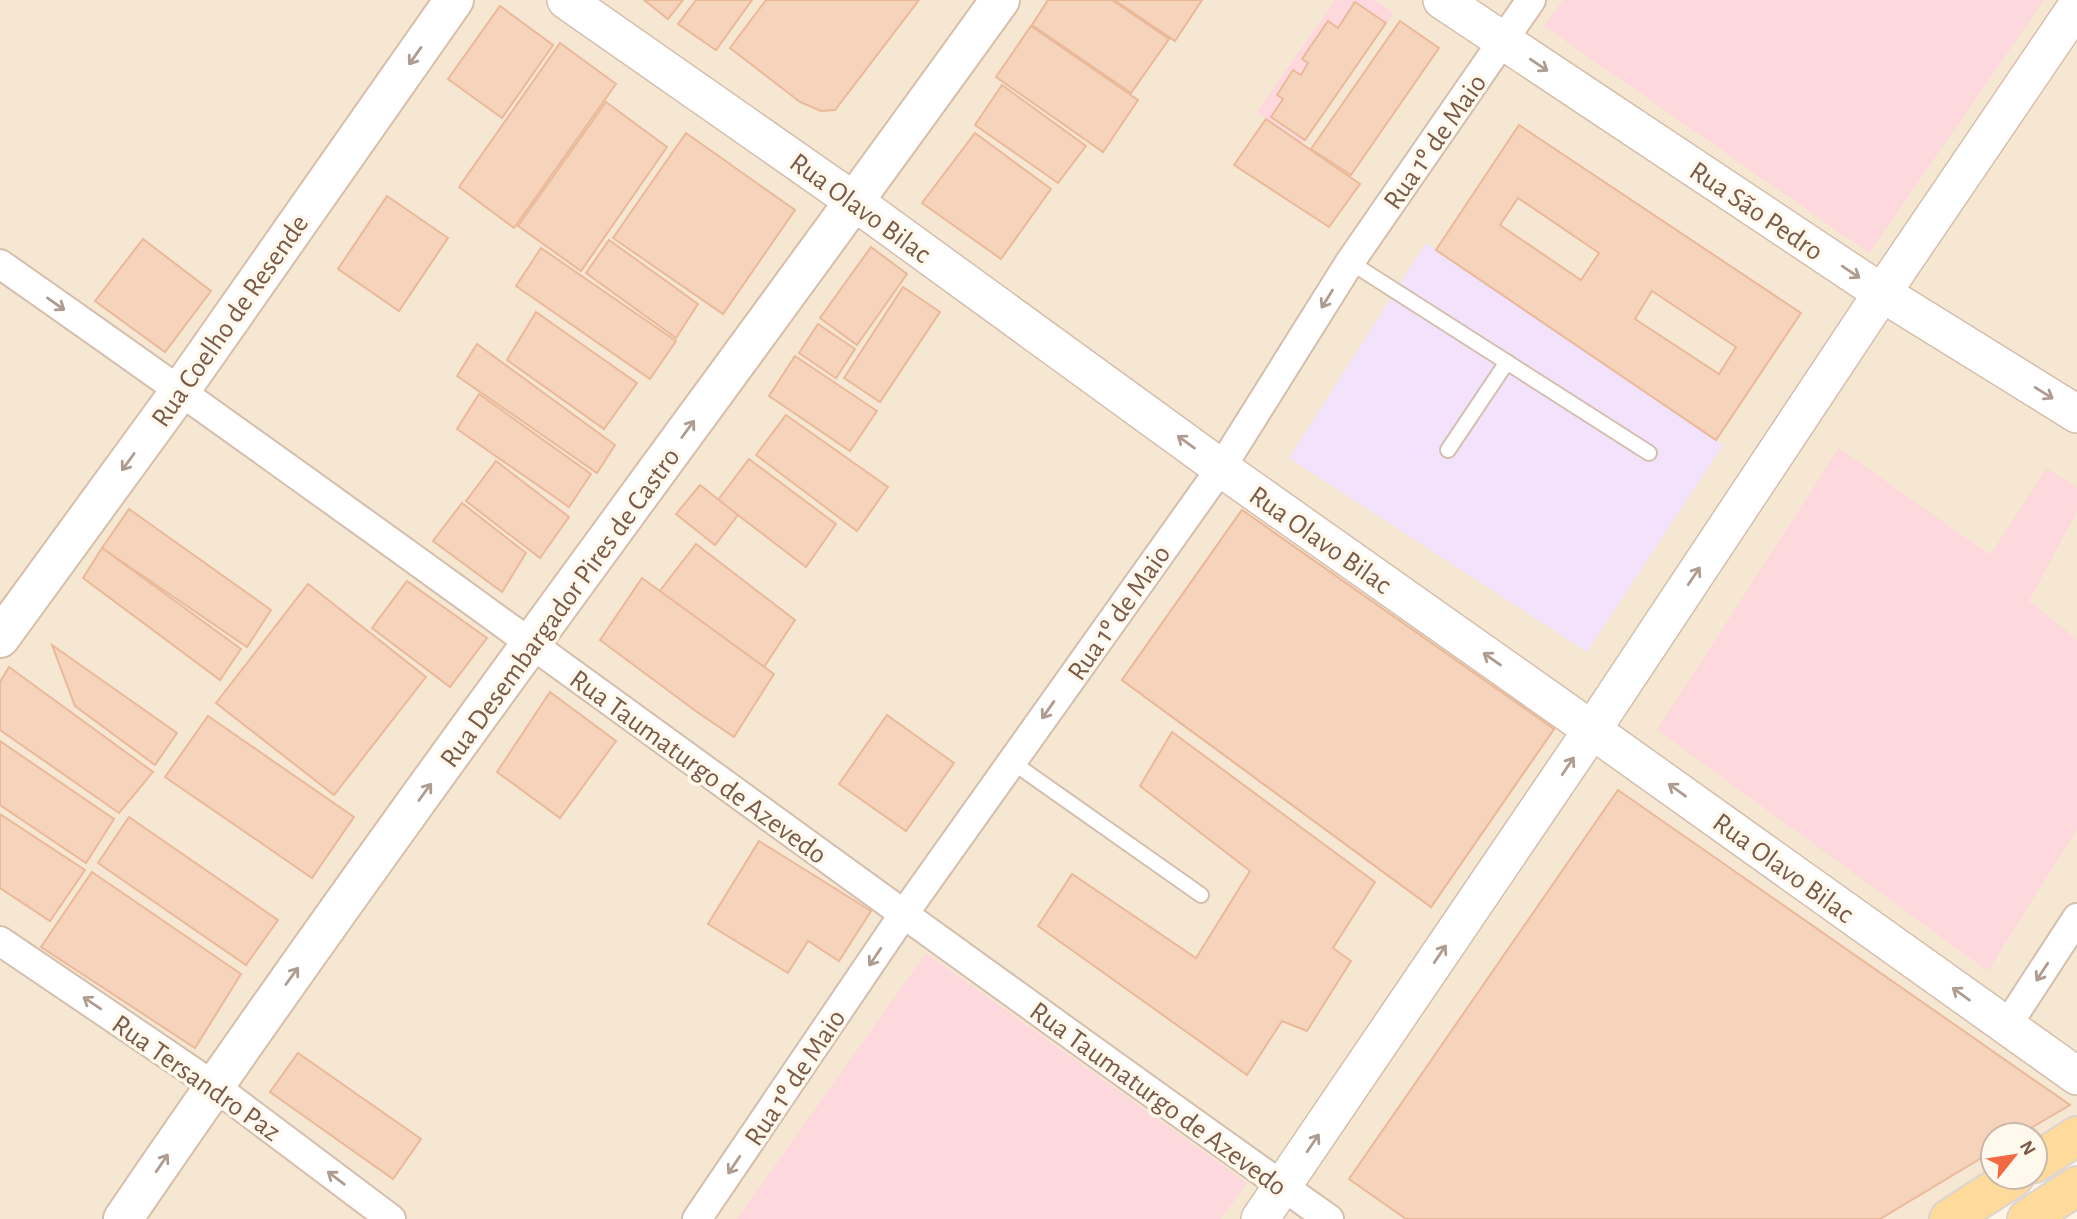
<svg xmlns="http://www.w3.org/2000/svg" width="2077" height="1219" font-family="'Alegreya Sans',sans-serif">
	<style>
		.residential { fill: #f6e7d3; fill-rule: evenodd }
		.education { fill: #f2e2fb }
		.medical { fill: #fdd8dc }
		.building { fill: #f6d3bb; stroke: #eab99a; stroke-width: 2; fill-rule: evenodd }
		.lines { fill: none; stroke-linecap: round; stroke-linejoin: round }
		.service-casing { stroke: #d4bead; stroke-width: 18 }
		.minor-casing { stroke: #d4bead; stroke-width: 32 }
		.tertiary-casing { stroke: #d4bead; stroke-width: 40 }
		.secondary-casing { stroke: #d7beaa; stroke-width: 42 }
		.primary-casing { stroke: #dcd4cf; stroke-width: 42 }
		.service { stroke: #fff; stroke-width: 14 }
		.minor { stroke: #fff; stroke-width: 28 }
		.tertiary { stroke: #fff; stroke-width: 37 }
		.secondary { stroke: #fff; stroke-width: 38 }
		.primary { stroke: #ffdb9b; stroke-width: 38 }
		.oneway { stroke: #af9c91 }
		.labels { text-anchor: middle; stroke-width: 7; stroke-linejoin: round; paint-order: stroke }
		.street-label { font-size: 28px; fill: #7a5a48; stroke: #fff8ed }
	</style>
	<rect width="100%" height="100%" fill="#fef5e5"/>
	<!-- residential -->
	<path class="residential" d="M0 0H2077V1158L1984 1219H0ZM1993 1135H2035V1177H1993Z"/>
	<!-- education -->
	<path class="education" d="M1426 243 1565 336 1723 445 1587 652 1289 458Z"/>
	<!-- medical -->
	<g class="medical">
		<path d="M1335 0H1375L1394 13 1302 144 1257 112Z"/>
		<path d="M1563 0H2044L1869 253 1544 26Z"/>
		<path d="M1839 448 1990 555 2047 468 2077 488V511L2029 601 2077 639V829L1988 971 1657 730Z"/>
		<path d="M926 953 1247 1183 1221 1219H737Z"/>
	</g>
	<!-- building -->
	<g class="building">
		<path d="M644 0H683L668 19Z"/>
		<path d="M696 0H752L716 50 678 24Z"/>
		<path d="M766 0H919L835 110 821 111 800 102 730 48Z"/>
		<path d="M1048 0H1112L1169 39 1131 93 1032 25Z"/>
		<path d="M1114 0H1202L1175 41Z"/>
		<path d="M1355 2 1386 23 1305 140 1271 117 1283 99 1277 95 1293 70 1301 75 1308 63 1302 59 1328 21 1338 28Z"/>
		<path d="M500 6 553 45 502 118 448 79Z"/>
		<path d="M1400 21 1439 48 1351 175 1311 149Z"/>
		<path d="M1031 26 1138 100 1103 152 996 77Z"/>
		<path d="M560 43 616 84 514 228 459 187Z"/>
		<path d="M1002 85 1086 146 1058 183 975 125Z"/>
		<path d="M606 102 667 147 581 271 518 226Z"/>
		<path d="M1266 119 1360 184 1329 227 1234 165Z"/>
		<path d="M1519 125 1801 313 1716 440 1436 250ZM1518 198 1599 253 1581 280 1500 225ZM1652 291 1736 347 1719 374 1635 319Z"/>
		<path d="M686 133 795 210 723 314 613 238Z"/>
		<path d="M975 133 1051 189 1001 259 922 203Z"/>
		<path d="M387 196 448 238 399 311 338 269Z"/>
		<path d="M143 239 211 291 165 352 95 301Z"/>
		<path d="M609 240 698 304 676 338 586 273Z"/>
		<path d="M871 247 907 274 857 345 820 318Z"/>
		<path d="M541 248 676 341 650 379 516 286Z"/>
		<path d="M903 287 940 312 880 402 844 378Z"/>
		<path d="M536 312 637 383 604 429 507 360Z"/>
		<path d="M818 324 855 349 836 378 799 353Z"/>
		<path d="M477 344 615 445 597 473 457 376Z"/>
		<path d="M795 356 877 411 850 451 769 396Z"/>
		<path d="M479 394 591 474 569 507 457 429Z"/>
		<path d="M786 415 888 487 857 531 756 455Z"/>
		<path d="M749 459 836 524 806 567 718 500Z"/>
		<path d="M496 461 569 517 540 558 466 501Z"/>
		<path d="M700 485 738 515 715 545 676 514Z"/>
		<path d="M462 503 526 553 502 592 433 541Z"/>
		<path d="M129 509 271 610 247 647 102 548Z"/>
		<path d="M1242 510 1554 729 1431 907 1122 680Z"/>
		<path d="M1242 510 1554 729 1431 907 1122 680Z"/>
		<path d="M696 544 795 620 764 667 659 592Z"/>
		<path d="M102 548 241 649 220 680 83 578Z"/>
		<path d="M642 578 774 674 734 737 697 712 600 640Z"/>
		<path d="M407 581 487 638 450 687 372 628Z"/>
		<path d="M308 584 426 677 334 795 216 703Z"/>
		<path d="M52 645 177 733 155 765 75 706Z"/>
		<path d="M9 667 153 772 119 813 0 730V682Z"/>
		<path d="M550 692 616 741 560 818 497 772Z"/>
		<path d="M887 715 954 763 906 831 839 784Z"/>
		<path d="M208 716 354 817 312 878 165 777Z"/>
		<path d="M1172 732 1375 882 1333 948 1351 961 1307 1031 1282 1021 1247 1075 1038 926 1072 874 1196 958 1250 871 1140 786Z"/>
		<path d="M0 741 114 819 86 863 0 805Z"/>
		<path d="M1618 790 2070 1105 2019 1135H1993V1151L1880 1219H1406L1349 1179Z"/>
		<path d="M0 814 85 870 50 921 0 888Z"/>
		<path d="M129 817 278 920 246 965 98 863Z"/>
		<path d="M759 841 871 911 839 961 808 941 788 973 708 924Z"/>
		<path d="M92 872 241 974 195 1048 41 947Z"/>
		<path d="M298 1053 421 1139 393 1179 270 1092Z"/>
	</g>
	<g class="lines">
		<defs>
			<g id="service">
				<path d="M1350 262 1649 453"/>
				<path d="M1448 450 1507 362"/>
				<path d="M1012 762 1201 895"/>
			</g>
			<g id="minor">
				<path d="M0 264C447 577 883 904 1329 1219"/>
				<path d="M0 941 214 1086 391 1219"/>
				<path d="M2006 1027 2077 918"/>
				<path d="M697 1219 903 915 1221 468 1350 262 1531 0"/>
			</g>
			<g id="tertiary">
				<path d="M566 0 855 202 1221 468 1592 730 2077 1076"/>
				<path d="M1442 0 1882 293 2077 414"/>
				<path d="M1260 1219 1592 730 1882 293 2077 6"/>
			</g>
			<g id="secondary">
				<path d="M0 638 180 391 454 0"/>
				<path d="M123 1219C405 805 708 406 1000 0"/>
			</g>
			<g id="primary">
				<path d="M2035 1163 2077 1136"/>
				<path d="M1949 1219 2014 1177"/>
				<path d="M2027 1219 2077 1186"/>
			</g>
		</defs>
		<!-- service casing -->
		<use href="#service" class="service-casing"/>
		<!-- minor casing -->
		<use href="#minor" class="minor-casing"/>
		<!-- tertiary casing -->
		<use href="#tertiary" class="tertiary-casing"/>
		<!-- secondary casing -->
		<use href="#secondary" class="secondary-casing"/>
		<!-- primary casing -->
		<use href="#primary" class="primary-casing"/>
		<!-- service -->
		<use href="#service" class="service"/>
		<!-- minor -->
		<use href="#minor" class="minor"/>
		<!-- tertiary -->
		<use href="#tertiary" class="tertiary"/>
		<!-- secondary -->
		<use href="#secondary" class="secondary"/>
		<!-- primary -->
		<use href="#primary" class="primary"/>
	</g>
	<!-- one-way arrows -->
	<defs><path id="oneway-shaft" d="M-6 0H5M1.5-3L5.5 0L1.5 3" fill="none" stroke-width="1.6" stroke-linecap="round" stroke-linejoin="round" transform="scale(1.75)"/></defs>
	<g class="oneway">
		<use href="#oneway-shaft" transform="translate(415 56) rotate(125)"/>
		<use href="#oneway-shaft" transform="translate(1539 65) rotate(34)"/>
		<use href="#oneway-shaft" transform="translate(1851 272) rotate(34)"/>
		<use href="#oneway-shaft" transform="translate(1327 299) rotate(122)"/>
		<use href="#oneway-shaft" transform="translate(56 304) rotate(35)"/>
		<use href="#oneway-shaft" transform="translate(2044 393) rotate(32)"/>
		<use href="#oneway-shaft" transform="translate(688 429) rotate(-54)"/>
		<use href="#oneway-shaft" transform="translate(1186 442) rotate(-144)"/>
		<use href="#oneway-shaft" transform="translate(128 462) rotate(126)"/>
		<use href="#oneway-shaft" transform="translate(1694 576) rotate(-56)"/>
		<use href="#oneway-shaft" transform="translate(1492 659) rotate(-145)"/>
		<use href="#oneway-shaft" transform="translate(1048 710) rotate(125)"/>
		<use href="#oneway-shaft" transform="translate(1568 766) rotate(-56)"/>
		<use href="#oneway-shaft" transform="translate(1677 790) rotate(-144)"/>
		<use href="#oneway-shaft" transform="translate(425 792) rotate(-54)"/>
		<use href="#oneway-shaft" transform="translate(1440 954) rotate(-56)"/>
		<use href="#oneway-shaft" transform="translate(875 957) rotate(124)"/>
		<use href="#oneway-shaft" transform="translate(2042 972) rotate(123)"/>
		<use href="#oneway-shaft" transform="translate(292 976) rotate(-54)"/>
		<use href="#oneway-shaft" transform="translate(1961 994) rotate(-144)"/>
		<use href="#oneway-shaft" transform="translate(92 1003) rotate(-146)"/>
		<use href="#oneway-shaft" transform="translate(1313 1143) rotate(-56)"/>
		<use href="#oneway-shaft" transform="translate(162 1163) rotate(-56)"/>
		<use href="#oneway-shaft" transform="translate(734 1165) rotate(124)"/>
		<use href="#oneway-shaft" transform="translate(336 1178) rotate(-143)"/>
	</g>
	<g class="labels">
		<!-- street labels -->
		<g class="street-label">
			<text transform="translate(1434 141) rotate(-55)" y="10">Rua 1º de Maio</text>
			<text transform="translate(861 207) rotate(36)" y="10">Rua Olavo Bilac</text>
			<text transform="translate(1757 210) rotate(34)" y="10">Rua São Pedro</text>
			<text transform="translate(229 320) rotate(-55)" y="10">Rua Coelho de Resende</text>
			<text transform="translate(1321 539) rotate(35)" y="10">Rua Olavo Bilac</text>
			<text transform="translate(559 607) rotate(-54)" y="10">Rua Desembargador Pires de Castro</text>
			<text transform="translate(1118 612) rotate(-55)" y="10">Rua 1º de Maio</text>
			<text transform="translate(699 766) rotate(36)" y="10">Rua Taumaturgo de Azevedo</text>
			<text transform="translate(1784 867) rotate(36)" y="10">Rua Olavo Bilac</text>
			<text transform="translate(197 1077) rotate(35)" y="10">Rua Tersandro Paz</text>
			<text transform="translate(794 1077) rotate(-56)" y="10">Rua 1º de Maio</text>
			<text transform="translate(1159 1098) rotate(36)" y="10">Rua Taumaturgo de Azevedo</text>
		</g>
	</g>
	<!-- north arrow -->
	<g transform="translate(2014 1156) rotate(60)"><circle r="33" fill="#fff8ed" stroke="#cab9ab" stroke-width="2"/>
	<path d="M0-5L12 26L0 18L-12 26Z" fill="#f26a41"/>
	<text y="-10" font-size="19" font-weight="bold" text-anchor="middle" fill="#7a5a48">N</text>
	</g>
</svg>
